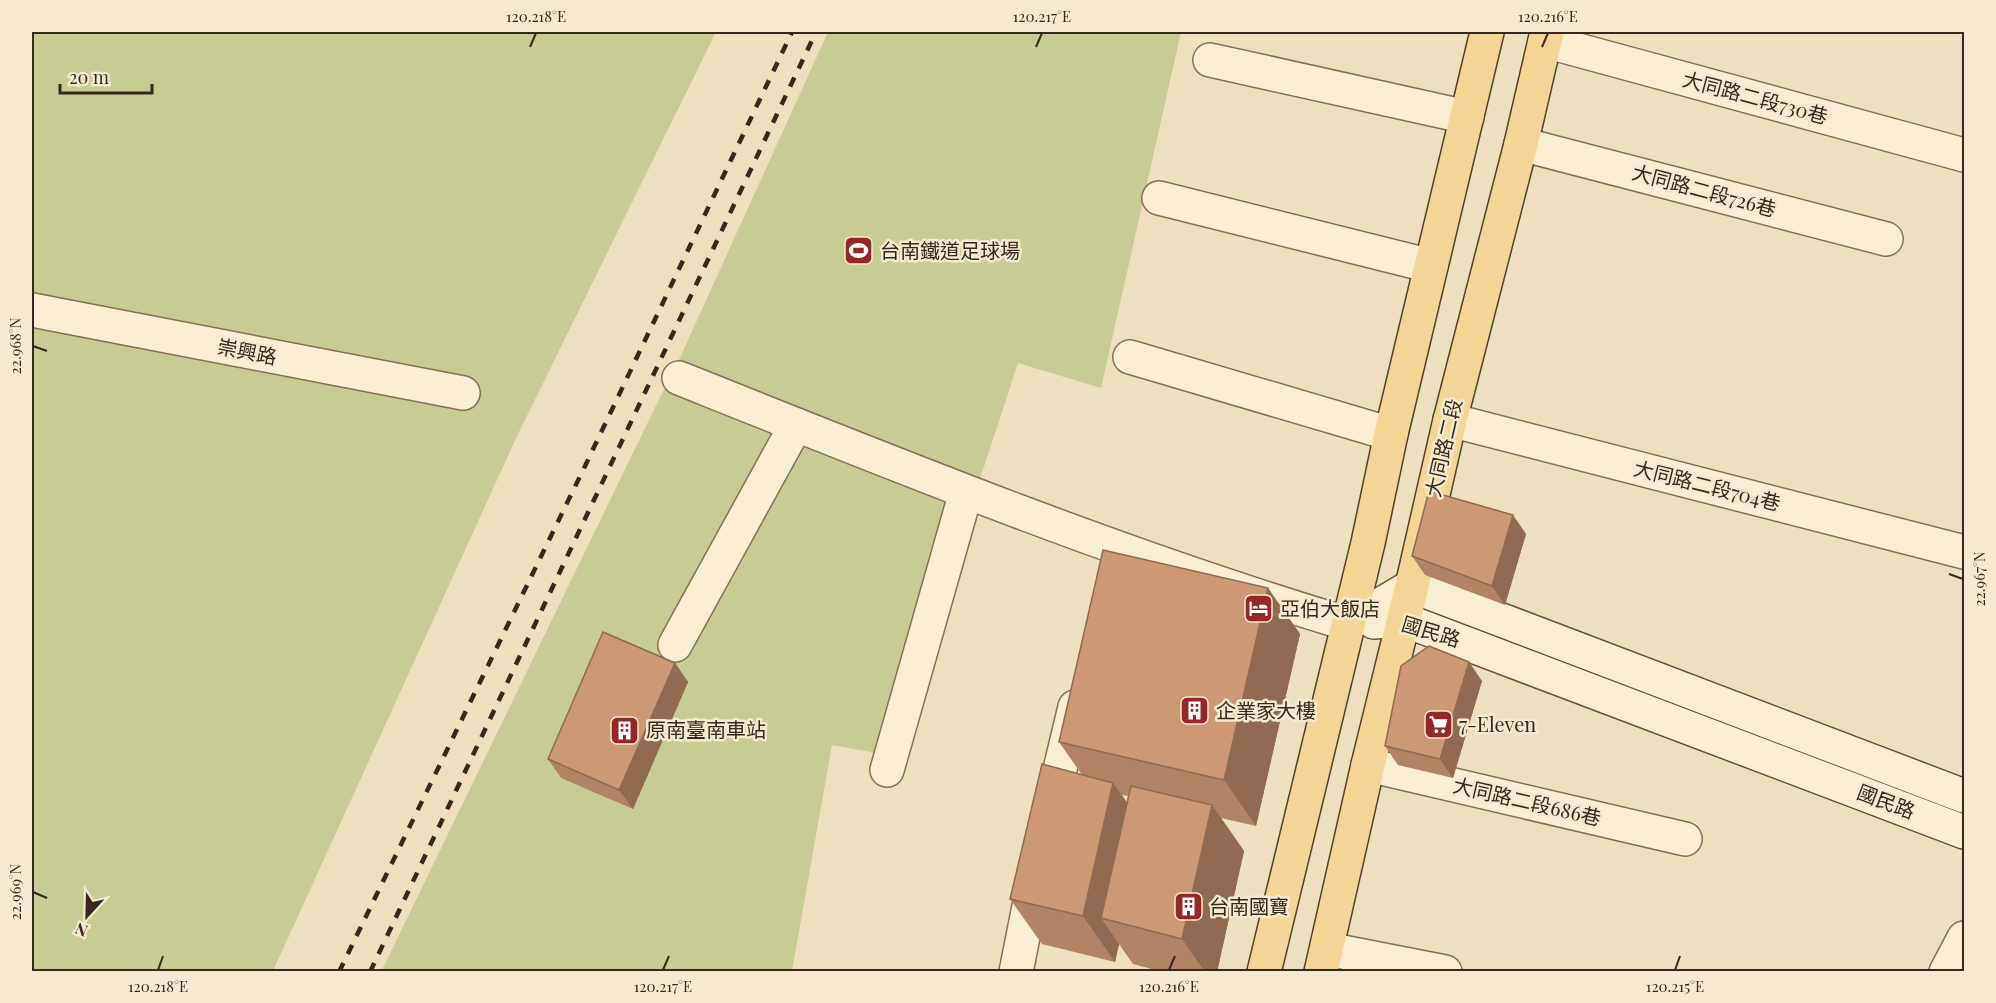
<svg xmlns="http://www.w3.org/2000/svg" width="1996" height="1003" font-family="'Playfair Display','Noto Sans TC',serif">
	<style>
		.green { fill: #c6cc93 }
		.lines { fill: none; stroke-linecap: round; stroke-linejoin: round }
		.street-casing { stroke: #877057; stroke-width: 36 }
		.secondary-casing { stroke: #69513b; stroke-width: 36 }
		.primary-casing { stroke: #543f2c; stroke-width: 36 }
		.street { stroke: #f9edd2; stroke-width: 33 }
		.secondary { stroke: #f9edd2; stroke-width: 33 }
		.primary { stroke: #f3d596; stroke-width: 33 }
		.rail { stroke: #36291c; stroke-width: 4.5; stroke-dasharray: 10 10; stroke-linecap: butt }
		.wall { fill: #b08465; fill-rule: evenodd }
		.shaded-wall { fill: #906b52 }
		.building { fill: #cd9975; stroke: #906b52; stroke-width: 1.5 }
		.ticks { fill: none; stroke: #36291c; stroke-width: 2 }
		.labels { text-anchor: middle; stroke-width: 5; stroke-linejoin: round; paint-order: stroke }
		.street-label { font-size: 20px; fill: #36291c; stroke: #f5eacf }
		.poi-label { font-size: 20px; fill: #36291c; stroke: #f5eacf; text-anchor: start }
		.neatline { fill: none; stroke: #36291c; stroke-width: 2 }
		.ticks-label { font-size: 15px; text-anchor: middle; fill: #36291c }
	</style>
	<rect width="100%" height="100%" fill="#eee0bf"/>
	<!-- green -->
	<g class="green">
		<path d="M32 32H716L518 434 273 971H32Z"/>
		<path d="M828 32H1181L1101 388 1018 363 980 479 678 362Z"/>
		<path d="M664 389 849 461 954 499 882 754 832 745 792 971 381 972Z"/>
	</g>
	<g class="lines">
		<defs>
			<g id="street">
				<path d="M1545 41 1964 155"/>
				<path d="M1210 60 1467 117"/>
				<path d="M1521 144 1886 239"/>
				<path d="M1159 198 1431 266"/>
				<path d="M32 310 463 393"/>
				<path d="M1130 357 1391 434"/>
				<path d="M679 378C899 466 1121 556 1348 624"/>
				<path d="M1450 420 1964 552"/>
				<path d="M675 645 796 425"/>
				<path d="M1368 765 1685 839"/>
				<path d="M887 770 966 492"/>
				<path d="M1050 811 1075 707"/>
				<path d="M1327 949 1445 972"/>
				<path d="M1016 972 1035 876"/>
				<path d="M1946 972 1964 938"/>
			</g>
			<g id="secondary">
				<path d="M1374 622 1404 620 1964 832"/>
				<path d="M1348 624 1412 586 1964 796"/>
			</g>
			<g id="primary">
				<path d="M1264 972 1368 543 1391 434 1487 32"/>
				<path d="M1321 972 1368 765 1412 586 1450 420 1521 144 1547 32"/>
			</g>
		</defs>
		<!-- street casing -->
		<use href="#street" class="street-casing"/>
		<!-- secondary casing -->
		<use href="#secondary" class="secondary-casing"/>
		<!-- primary casing -->
		<use href="#primary" class="primary-casing"/>
		<!-- street -->
		<use href="#street" class="street"/>
		<!-- secondary -->
		<use href="#secondary" class="secondary"/>
		<!-- primary -->
		<use href="#primary" class="primary"/>
		<!-- rail -->
		<g class="rail">
			<path d="M339 972 586 464 792 32"/>
			<path d="M370 972 816 32"/>
		</g>
	</g>
	<!-- wall -->
	<g class="wall">
		<path d="M1526 534 1505 605 1425 575 1412 556Z"/>
		<path d="M1268 588 1300 634 1256 826 1221 818 1244 851 1217 972H1163L1133 964 1119 944 1115 962 1042 944 1010 899 1082 775 1059 742ZM1122 795 1128 796 1127 802Z"/>
		<path d="M675 663 688 682 633 809 561 778 548 759Z"/>
		<path d="M1482 681 1453 778 1398 765 1385 746Z"/>
	</g>
	<!-- shaded-wall -->
	<g class="shaded-wall">
		<path d="M1513 515 1526 534 1505 605 1492 586Z"/>
		<path d="M1268 588 1300 634 1256 826 1224 780Z"/>
		<path d="M1469 662 1482 681 1453 778 1440 759Z"/>
		<path d="M675 663 688 682 633 809 619 790Z"/>
		<path d="M1113 783 1145 829 1101 918 1119 944 1115 962 1083 916Z"/>
		<path d="M1212 805 1244 851 1217 972H1205L1182 939Z"/>
	</g>
	<!-- building -->
	<g class="building">
		<path d="M1429 491 1513 515 1492 586 1412 556Z"/>
		<path d="M1103 550 1268 588 1224 780 1059 742Z"/>
		<path d="M603 632 675 663 619 790 548 759Z"/>
		<path d="M1429 646 1469 662 1440 759 1385 746 1401 666Z"/>
		<path d="M1042 764 1113 783 1083 916 1010 899Z"/>
		<path d="M1131 786 1212 805 1182 939 1101 918Z"/>
	</g>
	<!-- ticks -->
	<path class="ticks" d="M530 47 536 33M1036 47 1042 33M1542 47 1548 33M33 346 47 351M1949 574 1963 579M33 892 47 898M158 970 163 956M663 970 669 956M1169 970 1175 956M1675 970 1680 956"/>
	<!-- icons -->
	<defs>
		<symbol id="stadium-square" viewBox="-11 -11 22 22"><rect x="-9" y="-9" width="18" height="18" rx="4" fill="#962728" stroke="#f5eacf"/><path d="M0-5a6.5 5 0 1 0 0 10a6.5 5 0 1 0 0-10ZM-3.5-1.8h7v3.6h-7Z" fill="#fff"/></symbol>
		<symbol id="hotel-square" viewBox="-11 -11 22 22"><rect x="-9" y="-9" width="18" height="18" rx="4" fill="#962728" stroke="#f5eacf"/><path d="M-6-4.5h1.5V1H6V5H4.5V3h-9V5H-6ZM-4 0a1.8 1.8 0 1 1 3.6 0ZM.5 0V-2.5h3Q6-2.5 6 0Z" fill="#fff"/></symbol>
		<symbol id="building-square" viewBox="-11 -11 22 22"><rect x="-9" y="-9" width="18" height="18" rx="4" fill="#962728" stroke="#f5eacf"/><path d="M-4-6H4V6H1V3H-1V6H-4ZM-2.5-4.3h1.7v1.8h-1.7ZM.8-4.3h1.7v1.8H.8ZM-2.5-1h1.7V.8h-1.7ZM.8-1h1.7V.8H.8Z" fill="#fff"/></symbol>
		<symbol id="supermarket-square" viewBox="-11 -11 22 22"><rect x="-9" y="-9" width="18" height="18" rx="4" fill="#962728" stroke="#f5eacf"/><path d="M-6-5.5h2.5l.6 2H6L4.5 2H-2.5L-4.4-4H-6ZM-1.5 3.2a1.3 1.3 0 1 0 .1 0ZM3 3.2a1.3 1.3 0 1 0 .1 0Z" fill="#fff"/></symbol>
	</defs>
	<g fill-rule="evenodd">
		<use href="#stadium-square" x="842" y="234" width="33" height="33"/>
		<use href="#hotel-square" x="1242" y="592" width="33" height="33"/>
		<use href="#building-square" x="1178" y="694" width="33" height="33"/>
		<use href="#supermarket-square" x="1422" y="708" width="33" height="33"/>
		<use href="#building-square" x="608" y="714" width="33" height="33"/>
		<use href="#building-square" x="1172" y="890" width="33" height="33"/>
	</g>
	<g class="labels">
		<!-- street labels -->
		<g class="street-label">
			<text transform="translate(1755 98) rotate(15)" y="7">大同路二段730巷</text>
			<text transform="translate(1704 191) rotate(15)" y="7">大同路二段726巷</text>
			<text transform="translate(247 352) rotate(11)" y="7">崇興路</text>
			<text transform="translate(1444 448) rotate(-77)" y="7">大同路二段</text>
			<text transform="translate(1707 486) rotate(14)" y="7">大同路二段704巷</text>
			<text transform="translate(1431 632) rotate(17)" y="7">國民路</text>
			<text transform="translate(1527 802) rotate(13)" y="7">大同路二段686巷</text>
			<text transform="translate(1886 802) rotate(21)" y="7">國民路</text>
		</g>
		<!-- poi labels -->
		<g class="poi-label">
			<text x="880" y="258">台南鐵道足球場</text>
			<text x="1280" y="616">亞伯大飯店</text>
			<text x="1216" y="718">企業家大樓</text>
			<text x="1459" y="732">7-Eleven</text>
			<text x="646" y="737">原南臺南車站</text>
			<text x="1209" y="914">台南國寶</text>
		</g>
	</g>
	<!-- border -->
	<rect width="1996" height="1003" fill="none" stroke="#f5eacf" stroke-width="66"/>
	<!-- north arrow -->
	<g transform="translate(87 916) rotate(202)" stroke="#f5eacf" stroke-width="4.5" paint-order="stroke">
	<path d="M0-4.5L10 22L0 15L-10 22Z" fill="#36291c"/>
	<text y="-9" font-size="16" font-weight="bold" text-anchor="middle" fill="#36291c">N</text>
	</g>
	<!-- scale -->
	<path d="M60 84v9h92v-9" fill="none" stroke="#36291c" stroke-width="3"/>
	<text x="69" y="84" font-size="18" fill="#36291c" stroke="#f5eacf" stroke-width="4.5" paint-order="stroke">20 m</text>
	<rect x="33" y="33" width="1930" height="937" class="neatline"/>
	<g class="ticks-label">
		<text x="536" y="22">120.218°E</text>
		<text x="1042" y="22">120.217°E</text>
		<text x="1548" y="22">120.216°E</text>
		<text transform="translate(16 346) rotate(-90)" y="5">22.968°N</text>
		<text transform="translate(1980 579) rotate(-90)" y="5">22.967°N</text>
		<text transform="translate(16 892) rotate(-90)" y="5">22.969°N</text>
		<text x="158" y="992">120.218°E</text>
		<text x="663" y="992">120.217°E</text>
		<text x="1169" y="992">120.216°E</text>
		<text x="1675" y="992">120.215°E</text>
	</g>
</svg>
